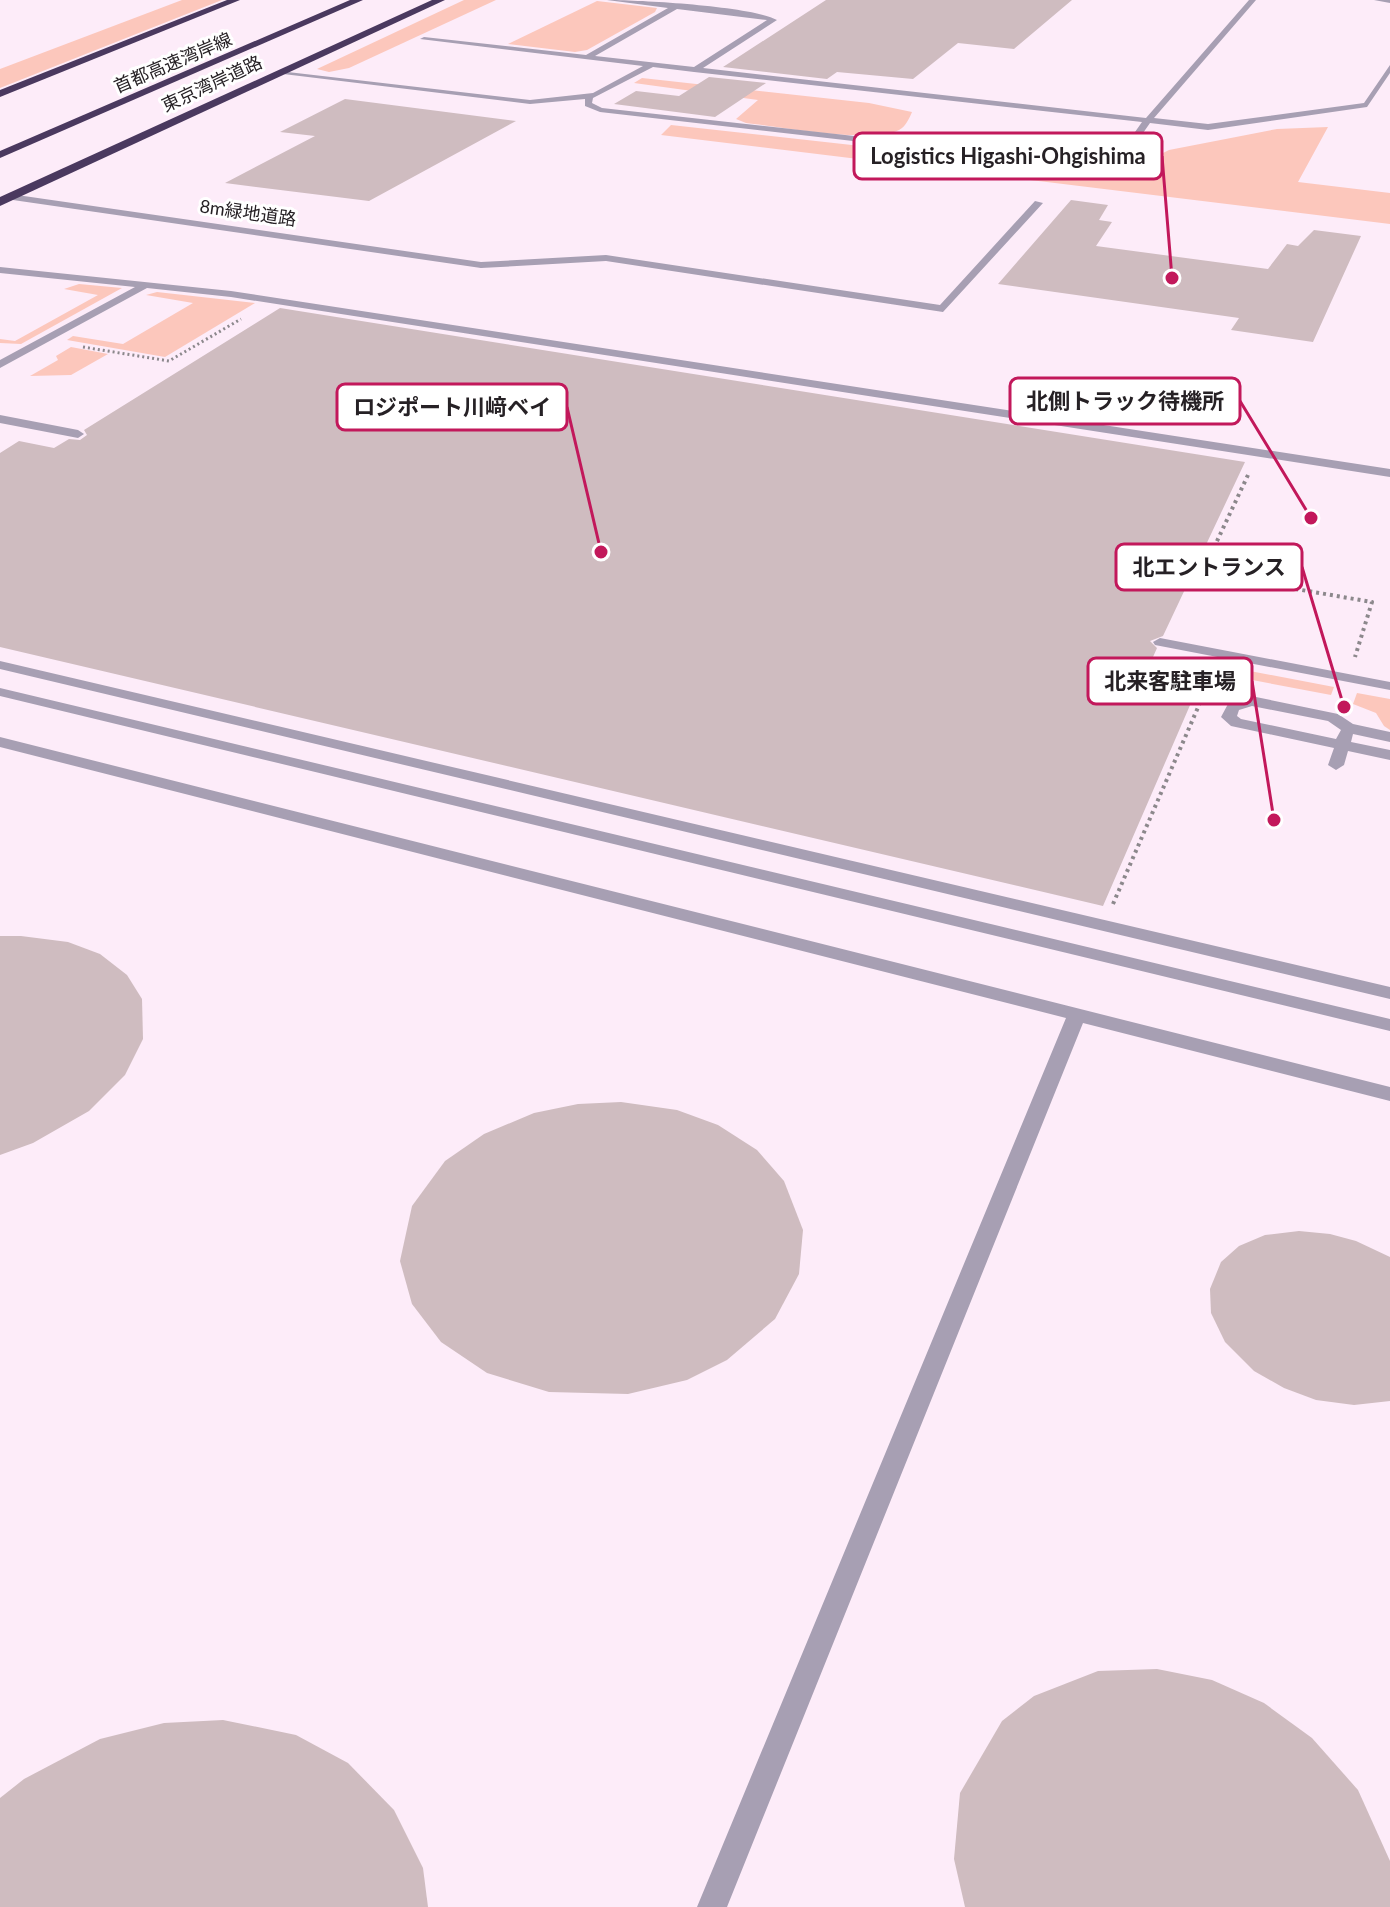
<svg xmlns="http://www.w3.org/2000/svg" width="1390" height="1907" font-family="Lato,'Noto Sans JP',sans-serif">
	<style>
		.built { fill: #fdecf9 }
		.green { fill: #fcc7bc }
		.building { fill: #cfbcc0 }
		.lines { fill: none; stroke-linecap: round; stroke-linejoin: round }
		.path-far1 { stroke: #8c888c; stroke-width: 3; stroke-dasharray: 2 3; stroke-linecap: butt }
		.path { stroke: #8c888c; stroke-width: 4; stroke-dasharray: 3 4; stroke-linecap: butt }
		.lane { fill: #a79fb3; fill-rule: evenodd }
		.street { fill: #a79fb3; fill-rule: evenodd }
		.highway { fill: #4a395f; fill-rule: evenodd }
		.labels { text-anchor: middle; stroke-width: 6; stroke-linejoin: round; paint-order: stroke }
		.far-street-label { font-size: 18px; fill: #262125; stroke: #fff }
		.leader { fill: none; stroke: #c2185b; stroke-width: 3 }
		.callout-dot { fill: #c2185b; stroke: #fff; stroke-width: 3 }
		.callout { fill: #fff; stroke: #c2185b; stroke-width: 3 }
		.callout-label { font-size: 22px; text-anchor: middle; font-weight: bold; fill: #262125 }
	</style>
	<rect width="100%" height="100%" fill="#fdfafd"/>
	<!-- built -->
	<rect class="built" x="0" y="0" width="1390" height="1907"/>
	<!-- green -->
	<g class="green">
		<path d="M182 0H222L0 88V69Z"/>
		<path d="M464 0H496L349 68 329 72 317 69Z"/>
		<path d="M597 1 657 8 655 12 587 50 575 52 508 44Z"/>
		<path d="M642 78 869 103 912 112C910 117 906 125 902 128 879 146 777 126 746 123L736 119 758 100 634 83Z"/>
		<path d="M671 125 1130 176 1147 161 1169 150 1277 129 1328 127 1298 182 1390 193V224L661 135Z"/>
		<path d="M79 284 122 288 21 344 0 343V339L15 341 98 295 64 289Z"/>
		<path d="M157 292 255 303 165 357 67 340 73 336 123 344 193 303 146 295Z"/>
		<path d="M71 347 108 354 71 375 30 376 58 360 56 356Z"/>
		<path d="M1229 667 1334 687 1331 695 1226 675Z"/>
		<path d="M1357 693 1390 699V730L1384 726 1376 713 1353 704Z"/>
	</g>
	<!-- building -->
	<g class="building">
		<path d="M826 0H1072L1014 49 958 43 913 79 837 72 827 79 723 67Z"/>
		<path d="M709 77 766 83 715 117 614 104 636 91 679 96Z"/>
		<path d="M345 99 516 121 369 201 225 183 315 136 280 132Z"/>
		<path d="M1071 200 1108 205 1099 220 1112 222 1096 246 1268 269 1287 244 1298 246 1314 230 1361 236 1313 342 1231 330 1239 318 998 284Z"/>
		<path d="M280 308 1245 462 1163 636 1150 641 1157 648 1153 657 1207 666 1103 906 0 647V453L19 441 54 448 69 439 80 440 87 435 84 430Z"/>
		<path d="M0 936H21L68 942 100 954 127 975 142 999 143 1039 125 1075 89 1111 33 1143 0 1155Z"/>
		<path d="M621 1102 677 1110 718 1125 757 1150 784 1181 803 1230 799 1274 775 1319 727 1360 687 1380 628 1394 549 1392 487 1373 441 1342 412 1304 400 1261 412 1206 445 1161 484 1134 534 1113 578 1104Z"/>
		<path d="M1299 1231 1330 1234 1356 1241 1390 1257V1401L1354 1405 1316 1400 1284 1388 1254 1371 1225 1342 1211 1313 1210 1289 1221 1262 1239 1246 1265 1235Z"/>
		<path d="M1157 1669 1212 1680 1264 1703 1312 1738 1358 1790 1390 1861V1907H965L954 1859 960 1793 1002 1721 1034 1696 1098 1671Z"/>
		<path d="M223 1720 296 1735 348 1763 394 1810 423 1868 428 1907H0V1798L24 1779 100 1739 164 1723Z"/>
	</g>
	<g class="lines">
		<!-- path-far1 -->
		<path class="path-far1" d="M83 347 169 361 241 319"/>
		<!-- path -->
		<g class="path">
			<path d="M1248 475 1202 573 1372 602 1355 657"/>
			<path d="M1113 904 1212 675"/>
		</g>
		<!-- lane -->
		<g class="lane">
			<path d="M607 0C639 0 752 6 777 20L703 68 1146 118 1249 0H1256L1154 118 1208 124 1364 103 1390 65V73L1367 107 1208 130 1150 123 1120 166 1106 170 600 112 585 106V99L530 104 275 73 279 71 530 100 593 93 643 66 420 39 424 37 586 55 668 8ZM677 9 767 20 694 67 595 56ZM653 67 694 72 1142 122 1114 162 1106 164 602 108 592 103 593 98Z"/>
			<path d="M1374 0H1390V3Z"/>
			<path d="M1035 201 1043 203 943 312 606 261 481 268 476 265 481 262 606 255 940 305Z"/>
			<path d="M0 267 231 291 1390 469V477L231 297 147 288 0 368V360L135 287 0 273Z"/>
			<path d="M0 415 78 430 84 434 78 438 0 423Z"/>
			<path d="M1160 638 1390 682V690L1155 645 1153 642Z"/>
			<path d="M0 661 1390 987V999L0 669Z"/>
			<path d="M0 688 1390 1019V1031L0 696Z"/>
			<path d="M1251 696 1338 714 1353 724 1390 732V742L1353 734 1351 742 1390 750V760L1348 751 1344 765 1336 770 1328 765 1334 748 1231 726 1221 717 1228 704ZM1252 706 1328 721 1341 730 1336 739 1241 719 1237 716 1239 710Z"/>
			<path d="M0 737 1390 1087V1101L1083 1023 727 1907H697L1066 1018 0 747Z"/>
		</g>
		<!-- street -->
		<path class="street" d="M10 194 481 262 487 265 481 268 6 199V195Z"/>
		<!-- highway -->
		<g class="highway">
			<path d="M227 0H240L0 97V90Z"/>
			<path d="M350 0H363L0 158V151Z"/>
			<path d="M432 0H445L0 206V197Z"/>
		</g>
	</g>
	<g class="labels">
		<!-- far-street labels -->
		<g class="far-street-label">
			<text transform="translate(173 63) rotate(-23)" y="6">首都高速湾岸線</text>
			<text transform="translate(212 84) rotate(-25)" y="6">東京湾岸道路</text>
			<text transform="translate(248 213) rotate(8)" y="6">8m緑地道路</text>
		</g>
	</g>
	<!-- callouts -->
	<path class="leader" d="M1172 278L1162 156M1311 518L1240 401M601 552L567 407M1344 707L1302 567M1274 820L1252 681"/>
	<g class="callout-dot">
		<circle cx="1172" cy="278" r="8"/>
		<circle cx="1311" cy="518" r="8"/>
		<circle cx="601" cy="552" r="8"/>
		<circle cx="1344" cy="707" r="8"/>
		<circle cx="1274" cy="820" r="8"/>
	</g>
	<g class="callout">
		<rect x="854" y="133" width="308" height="46" rx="8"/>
		<rect x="1010" y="378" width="230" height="46" rx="8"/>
		<rect x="337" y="384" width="230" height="46" rx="8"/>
		<rect x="1116" y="544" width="186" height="46" rx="8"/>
		<rect x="1088" y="658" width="164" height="46" rx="8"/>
	</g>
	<g class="callout-label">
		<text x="1008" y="164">Logistics Higashi-Ohgishima</text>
		<text x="1125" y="409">北側トラック待機所</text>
		<text x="452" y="415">ロジポート川﨑ベイ</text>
		<text x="1209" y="575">北エントランス</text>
		<text x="1170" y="689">北来客駐車場</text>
	</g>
</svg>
